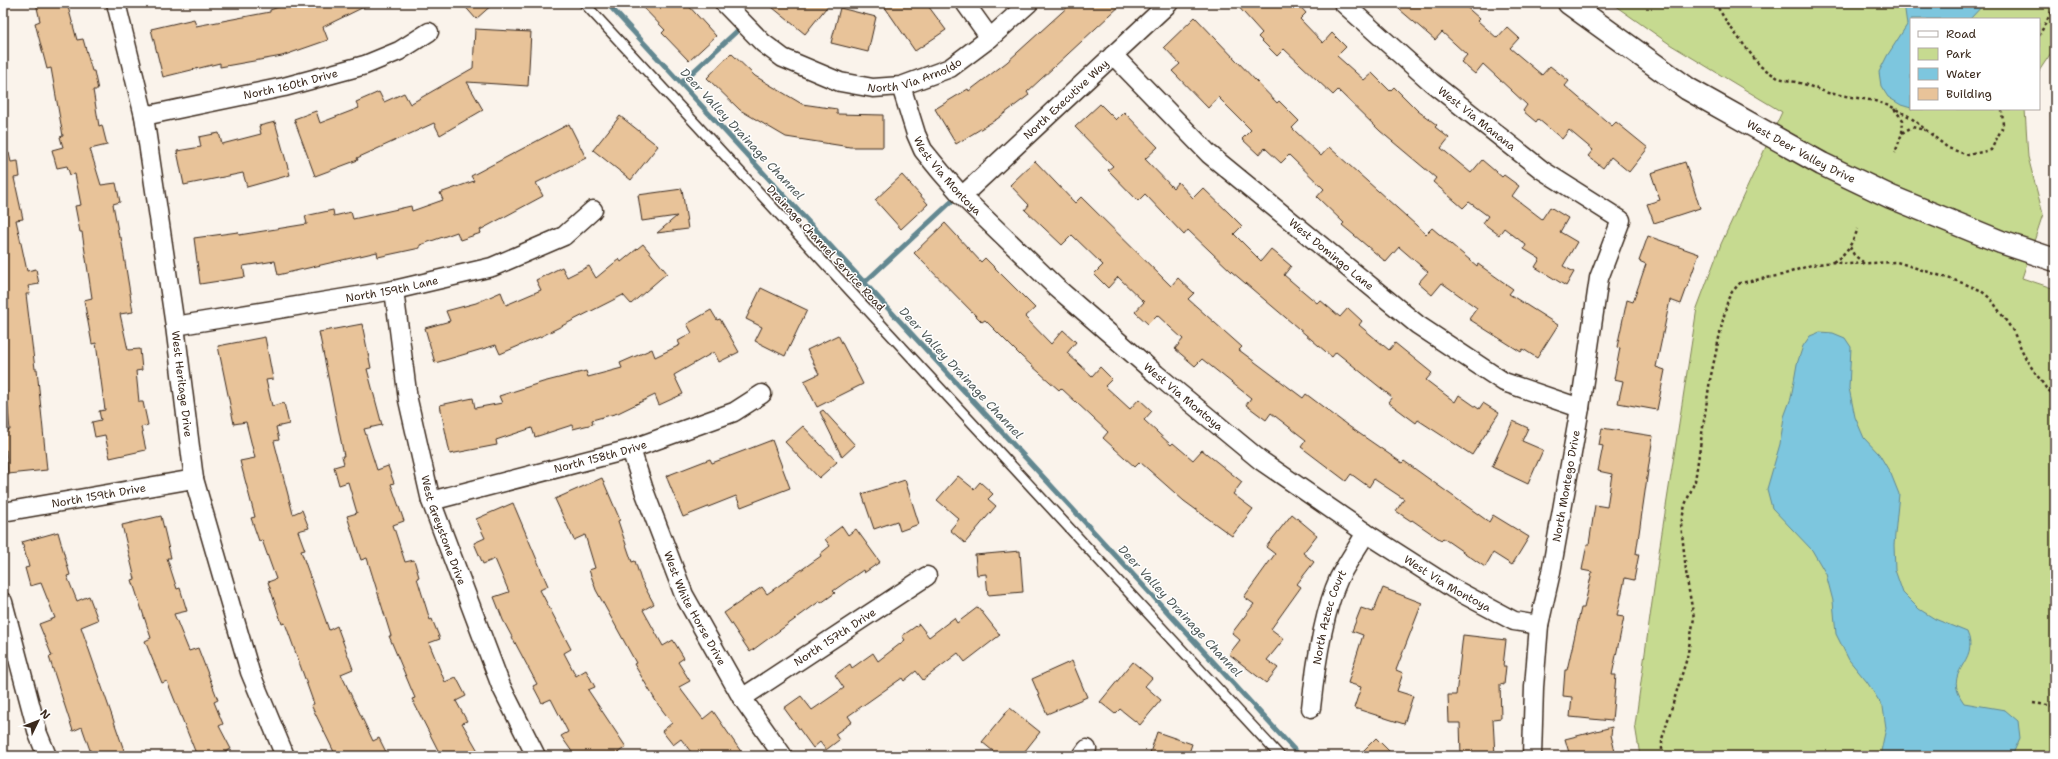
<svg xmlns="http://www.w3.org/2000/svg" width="2058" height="759" font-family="'Shantell Sans',sans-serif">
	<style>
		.green { fill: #c6da90; stroke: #808257 }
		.water { fill: #7dc6de; stroke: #638891 }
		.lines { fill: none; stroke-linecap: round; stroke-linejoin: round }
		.stream { stroke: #638891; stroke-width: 5 }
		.building { fill: #e8c399; stroke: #3b2a1e }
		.lane-casing { stroke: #3b2a1e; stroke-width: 12 }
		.street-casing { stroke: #3b2a1e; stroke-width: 21 }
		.secondary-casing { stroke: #3b2a1e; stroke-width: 25 }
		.path { stroke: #3b2a1e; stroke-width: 2.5; stroke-dasharray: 3 3; stroke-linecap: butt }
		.lane { stroke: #fff; stroke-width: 9 }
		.street { stroke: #fff; stroke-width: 18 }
		.secondary { stroke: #fff; stroke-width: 22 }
		.labels { text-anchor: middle; stroke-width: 3; stroke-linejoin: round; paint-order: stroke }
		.street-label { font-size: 11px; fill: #3b2a1e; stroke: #fff }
		.water-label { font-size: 12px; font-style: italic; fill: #4f5958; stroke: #fff }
	</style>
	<rect width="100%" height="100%" fill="#faf3eb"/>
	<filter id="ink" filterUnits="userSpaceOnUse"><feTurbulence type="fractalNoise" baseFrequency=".025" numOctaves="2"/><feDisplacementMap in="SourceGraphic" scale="8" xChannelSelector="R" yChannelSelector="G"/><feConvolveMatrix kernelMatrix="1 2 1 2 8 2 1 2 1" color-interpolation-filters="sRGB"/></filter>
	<g filter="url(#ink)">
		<!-- green -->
		<path class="green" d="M1611 3H2055V47L2039 71V19H1911V109H2025L2028 157 2043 214 2022 278 2055 289V756H1640L1635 725 1660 545 1697 308 1721 244 1782 112 1671 45Z"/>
		<!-- water -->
		<g class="water">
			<path d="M1904 3H1985L1970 19H1911V108L1901 105 1888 97 1881 86 1879 72 1887 56 1907 25Z"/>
			<path d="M1820 332 1833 333 1845 338 1851 347 1849 388 1855 417 1864 438 1879 454 1891 474 1899 494 1894 545 1895 570 1903 593 1919 609 1935 619 1967 632C1981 663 1940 670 1964 703L2005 710 2018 721 2020 738 2012 756H1880L1886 728 1883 707 1867 682 1849 660 1836 634 1833 601 1826 574 1812 550 1772 508 1767 489 1780 444 1784 417 1791 398 1797 364 1803 346 1810 336Z"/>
		</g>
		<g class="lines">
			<!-- stream -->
			<g class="stream">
				<path d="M607 3 1300 756"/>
				<path d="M681 83 737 31"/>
				<path d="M864 283 951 202"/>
			</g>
		</g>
		<!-- building -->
		<g class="building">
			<path d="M36 3H67L77 40 83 39 92 71H94L98 90H93L99 126 102 125 107 145 90 149 101 185 116 183 120 202 113 204 119 237H121L133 312 120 314 128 350 140 349 142 370 136 371 139 402H143L148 425 141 427 146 450 110 458 105 435 95 437 92 422 101 420 99 411 105 410 96 343 92 344 84 300 92 298 82 232H80L75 206 81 205 75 174 70 175 67 166 57 168 52 150 63 147 60 137 63 136 51 68 47 69 35 23 40 21Z"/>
			<path d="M290 3H372L323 27 328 40 282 56 220 67V63L163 77 151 29 194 19 196 26 270 12V10Z"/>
			<path d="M462 3H494L476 19Z"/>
			<path d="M639 3H686L716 36 689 61 662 33 665 30Z"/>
			<path d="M767 3H830L805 34Z"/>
			<path d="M882 3H926L946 30 915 51Z"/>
			<path d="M1072 3H1123L1027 92 1029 95 997 119 956 144 935 109 968 89 969 91 1007 62Z"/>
			<path d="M1235 3H1297L1306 13 1300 19 1323 43 1332 33 1346 47 1337 56 1364 80 1372 73 1390 91 1394 87 1418 111 1437 125 1435 127 1449 138 1441 148 1471 173 1482 160 1502 177 1504 175 1519 186 1512 196 1542 219 1550 207 1568 218 1560 232 1577 242 1563 266 1574 272 1566 286 1535 267 1540 259 1524 249 1526 245 1504 228 1499 235 1483 223 1488 216 1469 202 1463 208 1433 182 1436 178 1380 131 1338 90 1333 95 1284 49 1277 56 1258 37 1262 33Z"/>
			<path d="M1392 3H1462L1480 19 1478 21 1497 38 1507 27 1519 38 1510 48 1542 75 1550 66 1569 81 1565 86 1612 126 1616 122 1648 148 1629 172 1611 157 1603 168 1588 156 1593 150 1569 130 1562 139 1538 119 1536 122 1523 111 1527 105 1483 64 1475 74 1461 62 1467 55 1442 32 1435 40Z"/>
			<path d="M840 8 876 17 868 52 831 43Z"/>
			<path d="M1195 17 1277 103 1279 101 1299 121 1292 128 1321 156 1329 147 1426 234 1432 228 1477 266 1478 264 1513 289 1509 294 1558 325 1537 358 1523 349 1521 352 1469 319 1477 308 1442 283 1432 295 1418 283 1428 272 1399 247 1386 262 1342 225 1344 223 1317 197 1324 189 1289 155 1281 163 1265 148 1259 155 1242 139 1251 130 1218 97 1208 108 1172 71 1180 64 1164 47Z"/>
			<path d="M475 29 531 32 528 86 467 82 483 110 440 135 434 123 357 158 358 160 315 176 294 119 316 111 320 123 359 108 356 102 379 92 384 102 404 93 410 104 473 68Z"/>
			<path d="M731 53 755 76 802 104 837 109V114L883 115V147H850L786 137 740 110 707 78Z"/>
			<path d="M1100 104 1116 120 1124 112 1158 147 1145 159 1173 188 1178 182 1193 198 1203 188 1229 213 1242 226 1234 234 1261 261 1271 249 1291 266 1284 275 1317 303 1320 300 1340 317 1348 308 1362 321 1359 325 1389 350 1395 343 1432 373 1426 380 1455 402 1459 395 1479 409 1483 403 1499 413 1472 455 1418 420 1416 423 1388 402 1392 397 1336 352 1332 357 1232 272 1188 230 1184 235 1145 194 1138 201 1108 170 1113 166 1075 127Z"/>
			<path d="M620 116 658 146 631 180 593 150Z"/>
			<path d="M275 122 290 175 247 187 243 173 184 185 177 151 201 147 199 137 219 133 222 144 261 134 259 126Z"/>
			<path d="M569 124 586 158 536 183 543 196 480 230 481 233 460 240 457 232 420 245V248L378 257 377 252 278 275 275 261 243 266 245 277 200 284 194 238 238 232 239 235 307 224 305 216 333 210 334 216 351 212 353 219 411 206 412 211 443 200 440 193 474 181 471 176Z"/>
			<path d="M3 153H9L11 162 18 161 20 177 14 178 23 219 16 220 27 271 36 269 39 284 28 286 30 294H26L35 369H37L47 470 8 474 6 450 3 451V431L10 430 6 390H3Z"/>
			<path d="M1035 161 1075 203 1081 197 1171 286 1178 278 1194 293 1188 299 1242 347 1239 350 1303 398 1306 394 1347 425 1402 463 1404 461 1489 522 1493 515 1529 537 1512 565 1493 553 1485 567 1443 538 1441 540 1412 520 1411 521 1396 511 1404 499 1374 479 1369 487 1351 474 1346 481 1301 447 1306 440 1271 413 1266 420 1246 405 1251 398 1202 359 1195 366 1175 349 1183 339 1157 315 1148 324 1135 312 1144 302 1118 277 1108 288 1094 274 1103 265 1072 235 1062 245 1025 210 1029 205 1010 185Z"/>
			<path d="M1685 162 1700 208 1654 223 1647 204 1660 200 1651 173Z"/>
			<path d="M902 175 928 204 901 229 875 200Z"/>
			<path d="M682 189 688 229 657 233 677 216 642 221 638 195Z"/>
			<path d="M945 223 981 262 985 258 1035 308 1025 317 1051 344 1063 330 1076 342 1067 353 1092 376 1100 367 1112 379 1105 386 1130 409 1139 399 1152 411 1144 420 1171 445 1173 443 1193 460 1202 450 1242 482 1233 494 1253 509 1232 536 1184 501 1140 462 1135 467 1103 438 1108 432 1061 388 1059 390 1021 356 985 320 982 322 914 253Z"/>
			<path d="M1648 236 1699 254 1681 304 1670 300 1656 367 1665 370 1657 410 1618 403 1623 381 1614 379 1620 348 1617 347 1627 300 1633 302 1646 264 1639 261Z"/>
			<path d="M643 244 667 273 631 304 623 295 542 336 500 354 496 345 435 363 425 328 450 321 446 311 476 303 501 292 506 305 541 290 536 280 562 267 567 277 589 266 596 278 619 259 621 262Z"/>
			<path d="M761 288 807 310 785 356 755 341 762 327 746 319Z"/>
			<path d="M711 310 717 320 720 319 739 352 719 362 714 352 674 375 683 394 659 405 655 395 618 413 592 420 593 424 573 429 572 425 535 437 532 428 496 440 497 445 450 454 440 405 473 398 475 408 502 403 499 396 543 382 586 371 588 377 622 368 620 363 652 349 655 357 680 345 678 341 692 333 687 324Z"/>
			<path d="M362 324 371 368 367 369 382 425 364 429 377 470 388 466 394 483 391 484 404 521 393 525 405 562 414 560 419 577 417 578 430 620 432 619 440 639 429 643 445 682 456 677 466 696 456 701 467 721 462 723 481 756H441L412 699 415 698 389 636H391L367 558 361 560 347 516 357 513 348 482 339 485 334 467 344 464 342 456H344L319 332Z"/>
			<path d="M838 335 863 384 817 407 804 381 819 374 807 350Z"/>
			<path d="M265 337 273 379 266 380 272 406 284 403 289 424 276 427 279 440 274 441 293 514 302 510 309 528 298 531 305 550 301 551 329 630 337 626 353 669 341 674 373 741 379 738 388 756H336L311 705 314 704 285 623 282 624 268 582 276 579 262 540 259 541 251 518 255 517 240 461 255 458 246 422 234 424 218 346Z"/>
			<path d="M823 410 855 445 842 457 820 412Z"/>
			<path d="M1513 421 1528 428 1522 441 1543 450 1528 484 1492 467Z"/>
			<path d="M803 426 837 462 819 478 785 442Z"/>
			<path d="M1602 428 1653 436 1636 554H1639L1634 580 1625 578 1617 616 1624 617 1612 675H1616L1612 721 1570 717 1572 697 1563 696 1565 670H1567L1581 608H1584L1592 572 1582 570 1587 544H1589L1595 505 1607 507 1612 474 1598 471 1603 446 1599 445Z"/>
			<path d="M772 440 790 488 741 507 736 496 683 517 666 476 710 459 712 463Z"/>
			<path d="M958 476 974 489 980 482 993 494 988 499 996 506 965 543 950 530 959 519 937 500Z"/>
			<path d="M602 478 620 520 618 521 632 562 635 561 641 580 654 604 643 610 663 646 673 640 684 658 678 662 690 681 679 687 703 719 713 711 744 756H694L681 739 673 745 662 731 672 723 657 703 634 664 636 663 596 590 589 570 595 568 585 535 574 540 555 499Z"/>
			<path d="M905 480 919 524 900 531 897 521 874 529 862 494Z"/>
			<path d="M513 503 548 586 540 590 571 649 564 653 576 676 586 670 595 687 588 690 626 747 613 756H575L561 736 568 732 551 699 542 703 533 686 537 684 503 620 494 597 509 592 495 559 483 564 474 543 485 538 476 519Z"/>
			<path d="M1292 514 1317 535 1303 553 1314 562 1297 584 1301 587 1271 629 1284 639 1267 660 1278 668 1266 683 1229 654 1240 640 1232 633 1254 604 1244 597 1275 554 1266 547Z"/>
			<path d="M161 516 171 558H167L177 589 180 588 187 611 174 614 189 651 198 648 218 700 214 702 223 724 219 726 231 749 217 756H197L167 681 162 683 145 641 151 638 132 580 135 579 122 525Z"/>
			<path d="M842 526 848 535 856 529 880 562 864 573 863 570 833 591 835 593 821 603 820 601 750 652 724 613 762 587 767 594 821 556 820 554 830 546 825 539Z"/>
			<path d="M58 532 70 575 67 576 77 601 89 596 98 620 81 627 126 756H92L82 727 73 731 49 657 52 656 39 624 55 618 41 583 30 586 25 568 29 567 22 542Z"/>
			<path d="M1020 551 1023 592 988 595 986 574 977 575 975 555Z"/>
			<path d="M1383 588 1422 603 1396 670 1403 673 1397 691 1413 696 1404 724 1354 708 1361 687 1348 683 1363 635 1352 631 1361 608 1373 612Z"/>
			<path d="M978 607 1000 635 965 662 958 653 923 680 916 671 904 681 902 678 848 716 852 722 835 734 839 740 826 750 820 742 813 748 784 708 801 696 812 710 844 688 835 675 850 664 852 668 873 653 878 661 905 640 902 636 919 624 929 637 954 618 957 623Z"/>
			<path d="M1463 635 1506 640 1503 666H1506L1504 685 1500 684 1501 718 1493 719 1495 756H1461L1460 723H1449L1448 695H1456Z"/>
			<path d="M1072 661 1087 697 1047 714 1032 679Z"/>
			<path d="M1133 662 1152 678 1145 686 1161 700 1140 725 1120 709 1115 714 1100 702Z"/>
			<path d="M1010 708 1040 732 1021 756H999L982 742Z"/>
			<path d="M1612 727 1611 735 1616 756H1570L1565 739Z"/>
			<path d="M1157 732 1192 744 1188 756H1149Z"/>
			<path d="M1376 738 1394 756H1358Z"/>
		</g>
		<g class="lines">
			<defs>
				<path id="lane" d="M584 3 1280 756"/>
				<g id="street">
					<path id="s1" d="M116 3 144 116 175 326 194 479 250 672 285 756"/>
					<path id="s2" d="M724 3 763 43 783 58 840 82 873 88 901 86 950 68 990 38 1029 3"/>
					<path d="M965 3 990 38"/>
					<path id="s3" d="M1343 3 1431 82 1542 170 1621 220 1599 278 1580 408 1551 572 1539 625 1534 687 1532 756"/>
					<path id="s4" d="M1113 55 1209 154 1418 325 1504 382 1580 408"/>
					<path id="s5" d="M901 86 916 134 923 150 941 172 962 196 1056 287 1156 374 1260 460 1366 533 1452 588 1514 621 1539 625"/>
					<path id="s6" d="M144 116 284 87 365 65 399 51 429 32"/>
					<path id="s7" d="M962 196 1169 3"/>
					<path id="s8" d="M394 290 408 400 431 501 501 686 536 756"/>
					<path id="s9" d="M175 326 394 290 492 267 564 236 593 210"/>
					<path id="s10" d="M631 449 645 493 684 595 742 698 783 756"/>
					<path id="s11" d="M431 501 631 449 734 412 762 394"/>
					<path id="s12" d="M3 512 194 479"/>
					<path d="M3 602 38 734 47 756"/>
					<path id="s13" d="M742 698 927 576"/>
					<path id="s14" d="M1311 708C1315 670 1323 613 1339 578 1347 563 1357 548 1366 533"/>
					<path d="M1082 756 1087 749"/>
				</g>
				<g id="secondary">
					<path id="s15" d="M1569 3 1688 89 1822 164 1891 197 2001 242 2055 260"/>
				</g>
			</defs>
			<!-- lane casing -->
			<use href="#lane" class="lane-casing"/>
			<!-- street casing -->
			<use href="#street" class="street-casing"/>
			<!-- secondary casing -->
			<use href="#secondary" class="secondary-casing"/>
			<!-- path -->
			<g class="path">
				<path d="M1715 3 1728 24 1760 66 1778 78 1804 84 1828 93 1875 101 1892 107 1910 117 1948 148 1968 155 1991 150 2003 126 2002 109"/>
				<path d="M2039 36 2055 5"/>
				<path d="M1894 109 1903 120 1902 133 1895 153"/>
				<path d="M1902 133 1912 127 1925 130"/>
				<path d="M1850 247 1854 255 1863 262"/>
				<path d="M1833 262C1847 254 1852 243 1858 229"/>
				<path d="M2033 703 2055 706"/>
				<path d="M1662 756V739L1687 658 1694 618 1687 580 1681 524 1685 505 1695 481 1710 380 1722 324 1728 299 1732 292 1740 283 1782 275 1811 265 1833 262 1849 264 1897 262 1960 282 1980 290 1991 299 2013 331 2027 361 2046 388 2055 396"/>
			</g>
			<!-- lane -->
			<use href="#lane" class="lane"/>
			<!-- street -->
			<use href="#street" class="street"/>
			<!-- secondary -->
			<use href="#secondary" class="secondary"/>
		</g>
	</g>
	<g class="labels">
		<!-- street labels -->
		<g class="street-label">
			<text dy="4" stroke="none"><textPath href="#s2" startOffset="220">North Via Arnoldo</textPath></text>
			<text dy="4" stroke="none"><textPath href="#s6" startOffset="150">North 160th Drive</textPath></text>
			<text dy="4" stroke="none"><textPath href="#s7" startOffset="142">North Executive Way</textPath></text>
			<text dy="4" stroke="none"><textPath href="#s3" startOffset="177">West Via Manana</textPath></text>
			<text dy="4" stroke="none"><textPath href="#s15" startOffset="276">West Deer Valley Drive</textPath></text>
			<text dy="4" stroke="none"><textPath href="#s5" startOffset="103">West Via Montoya</textPath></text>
			<text transform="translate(826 248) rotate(47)" y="4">Drainage Channel Service Road</text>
			<text dy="4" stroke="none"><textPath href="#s4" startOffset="296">West Domingo Lane</textPath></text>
			<text dy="4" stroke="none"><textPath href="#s9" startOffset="220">North 159th Lane</textPath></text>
			<text dy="4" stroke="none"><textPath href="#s1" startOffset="387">West Heritage Drive</textPath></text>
			<text dy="4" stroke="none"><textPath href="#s5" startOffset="427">West Via Montoya</textPath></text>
			<text dy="4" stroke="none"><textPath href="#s11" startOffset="175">North 158th Drive</textPath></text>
			<text transform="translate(1566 486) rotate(-80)" y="4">North Montego Drive</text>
			<text dy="4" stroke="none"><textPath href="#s12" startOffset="97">North 159th Drive</textPath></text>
			<text dy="4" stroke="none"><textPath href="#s8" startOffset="246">West Greystone Drive</textPath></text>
			<text dy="4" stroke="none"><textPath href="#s5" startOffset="751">West Via Montoya</textPath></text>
			<text dy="4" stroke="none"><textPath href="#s10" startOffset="172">West White Horse Drive</textPath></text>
			<text dy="4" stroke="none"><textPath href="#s14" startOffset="93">North Aztec Court</textPath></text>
			<text dy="4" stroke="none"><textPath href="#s13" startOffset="111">North 157th Drive</textPath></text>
		</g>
		<!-- water labels -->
		<g class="water-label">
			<text transform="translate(742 134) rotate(47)" y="4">Deer Valley Drainage Channel</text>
			<text transform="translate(961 373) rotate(47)" y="4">Deer Valley Drainage Channel</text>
			<text transform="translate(1180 611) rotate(47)" y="4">Deer Valley Drainage Channel</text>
		</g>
	</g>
	<!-- margin -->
	<rect width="2058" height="759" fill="none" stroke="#fff" stroke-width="16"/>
	<rect x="8" y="8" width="2042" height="743" fill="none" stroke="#3b2a1e" stroke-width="1.5" filter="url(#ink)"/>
	<!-- legend -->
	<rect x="1910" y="18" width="130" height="92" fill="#ffffff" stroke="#b1aaa5"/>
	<rect x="1918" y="31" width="20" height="6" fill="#ffffff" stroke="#b1aaa5"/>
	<text x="1946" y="38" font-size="12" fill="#3b2a1e">Road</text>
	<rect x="1918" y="48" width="20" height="12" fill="#c6da90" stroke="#b1aaa5"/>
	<text x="1946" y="58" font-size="12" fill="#3b2a1e">Park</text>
	<rect x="1918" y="68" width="20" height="12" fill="#7dc6de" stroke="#b1aaa5"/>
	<text x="1946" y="78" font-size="12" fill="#3b2a1e">Water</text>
	<rect x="1918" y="88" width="20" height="12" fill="#e8c399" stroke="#b1aaa5"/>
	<text x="1946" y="98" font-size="12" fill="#3b2a1e">Building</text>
	<!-- north arrow -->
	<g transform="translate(38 721) rotate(47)" stroke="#ffffff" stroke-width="3" paint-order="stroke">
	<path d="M0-3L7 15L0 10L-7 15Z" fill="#3b2a1e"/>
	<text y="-6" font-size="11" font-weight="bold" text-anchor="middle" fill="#3b2a1e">N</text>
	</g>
</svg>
